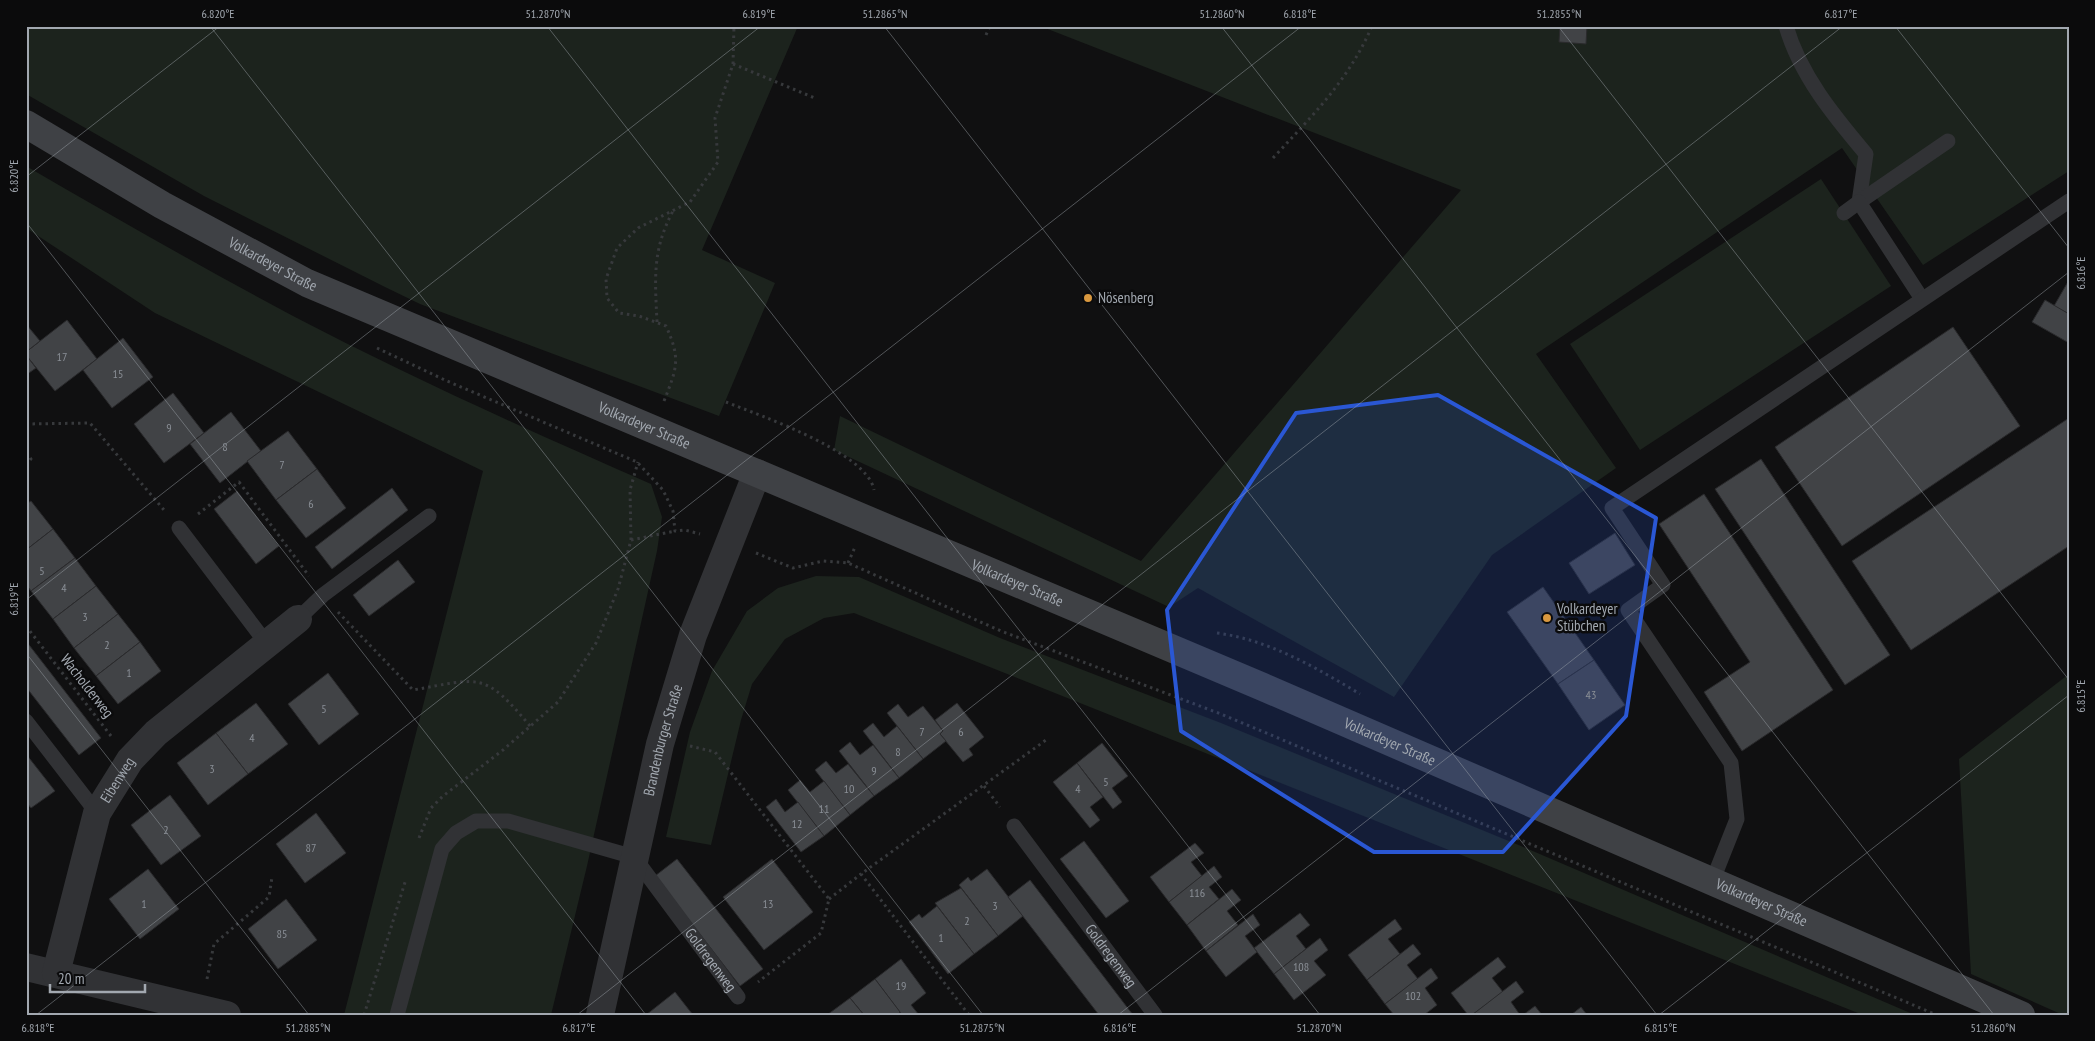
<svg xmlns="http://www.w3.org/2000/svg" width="2095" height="1041" font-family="'PT Sans Narrow',sans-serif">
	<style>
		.green { fill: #1c231d }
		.building { fill: #414346; stroke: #2a2a2c }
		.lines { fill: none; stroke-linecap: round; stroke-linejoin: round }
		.path { stroke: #37393c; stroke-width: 3; stroke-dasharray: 2.5 4; stroke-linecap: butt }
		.lane { stroke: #313235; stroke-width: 15 }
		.street { stroke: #313235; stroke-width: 28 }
		.secondary { stroke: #3f4145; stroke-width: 28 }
		.marked { fill: #2a57d4; fill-opacity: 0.2; stroke: #2a57d4; stroke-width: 4; stroke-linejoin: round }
		.ticks { fill: none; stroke: #a2a8b0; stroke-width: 1; stroke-opacity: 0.45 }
		.poi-dot { fill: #d9983f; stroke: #0b0b0c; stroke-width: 2 }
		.labels { text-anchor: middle; stroke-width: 5; stroke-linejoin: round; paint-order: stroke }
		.number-label { font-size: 12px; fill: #8a8f96 }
		.street-label { font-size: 15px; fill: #a2a8b0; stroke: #0b0b0c }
		.poi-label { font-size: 15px; fill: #a2a8b0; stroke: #0b0b0c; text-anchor: start }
		.neatline { fill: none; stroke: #a2a8b0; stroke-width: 2 }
		.ticks-label { font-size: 12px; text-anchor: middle; fill: #a2a8b0 }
	</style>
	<rect width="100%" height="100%" fill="#101011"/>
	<!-- green -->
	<g class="green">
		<path d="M26 26H798L702 250 775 283 719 416 420 304 385 287 204 196 26 94Z"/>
		<path d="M1040 26H2069V171L1923 265 1842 148 1536 354 1616 468 1492 555 1394 697 1198 588 1169 607 834 450 840 416 1141 561 1461 190Z"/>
		<path d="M26 166C114 217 203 268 293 316 410 377 530 431 651 484L662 517 657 551 587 866 551 1015H344L483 471 155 313 26 228Z"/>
		<path d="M1821 179 1891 286 1640 450 1570 344Z"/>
		<path d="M816 576 859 577 1000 638 1221 723 1521 846 1915 1015H1863L854 613 824 618 785 639 752 684 741 720 711 845 666 837 690 732 712 671 747 611 778 588Z"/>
		<path d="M2069 674V1015H2063L1971 974 1959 759Z"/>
	</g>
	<!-- building -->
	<g class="building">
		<path d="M1560 26H1587L1586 44 1559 42Z"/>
		<path d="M2069 280V314L2054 306Z"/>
		<path d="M2045 300 2069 314V343L2032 322Z"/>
		<path d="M67 320 97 359 55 391 26 355V352Z"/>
		<path d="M26 324 40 341 26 352Z"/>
		<path d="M1953 327 2020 426 1842 546 1775 447Z"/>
		<path d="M123 338 153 377 112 408 83 370Z"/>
		<path d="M26 355 36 368 26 375Z"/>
		<path d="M173 393 204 433 164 463 134 424Z"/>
		<path d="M231 412 261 451 220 483 190 444Z"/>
		<path d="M2069 418V546L1911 650 1852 561Z"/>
		<path d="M288 431 317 469 276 500 247 461Z"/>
		<path d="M1761 459 1890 655 1845 685 1715 489Z"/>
		<path d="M317 469 346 508 306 538 276 500Z"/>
		<path d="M392 488 408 510 332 569 315 547Z"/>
		<path d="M237 491 279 546 256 564 214 509Z"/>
		<path d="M1704 494 1833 690 1742 751 1704 692 1750 662 1659 524Z"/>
		<path d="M31 501 53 529 26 550V504Z"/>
		<path d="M53 529 75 558 31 591 26 584V550Z"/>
		<path d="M1615 533 1635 565 1589 594 1569 563Z"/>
		<path d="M75 558 96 586 53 619 31 591Z"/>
		<path d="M398 560 415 582 369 616 353 595Z"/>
		<path d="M96 586 118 614 74 648 53 619Z"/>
		<path d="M1543 587 1594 660 1558 684 1507 612Z"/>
		<path d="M118 614 140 642 96 676 74 648Z"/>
		<path d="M26 641 101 738 79 755 26 687Z"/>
		<path d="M140 642 161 671 118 704 96 676Z"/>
		<path d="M1594 660 1625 705 1589 730 1558 684Z"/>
		<path d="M328 673 359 714 319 745 288 704Z"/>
		<path d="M256 703 288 744 248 774 216 733Z"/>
		<path d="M957 703 984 737 969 749 973 755 963 762 940 734 943 731 935 720Z"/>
		<path d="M898 704 908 717 923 706 943 731 940 734 946 741 923 759 887 713Z"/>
		<path d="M873 723 884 737 897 726 923 759 899 778 863 731Z"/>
		<path d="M216 733 248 774 208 805 177 763Z"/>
		<path d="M850 742 860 755 873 745 899 778 874 796 839 751Z"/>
		<path d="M1102 743 1128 776 1112 788 1122 802 1113 809 1077 763Z"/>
		<path d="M26 754 55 791 31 808 26 802Z"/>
		<path d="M826 761 836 773 848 764 874 796 850 815 815 770Z"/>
		<path d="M1077 763 1103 797 1090 807 1100 820 1090 828 1053 782Z"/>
		<path d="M800 780 810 792 824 781 850 815 824 836 788 790Z"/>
		<path d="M170 795 201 836 161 865 131 825Z"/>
		<path d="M776 799 785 812 798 802 824 836 801 852 766 807Z"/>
		<path d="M316 813 346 853 305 883 276 844Z"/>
		<path d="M1084 841 1129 901 1106 918 1060 859Z"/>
		<path d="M1195 843 1204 853 1191 862 1202 876 1169 902 1150 877Z"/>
		<path d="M677 859 763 969 740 986 655 876Z"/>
		<path d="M772 859 813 912 764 950 723 897Z"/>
		<path d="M1214 866 1222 877 1209 887 1219 899 1187 925 1169 902Z"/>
		<path d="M148 869 179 909 140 939 109 899Z"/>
		<path d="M987 869 1023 916 998 936 959 885 968 877 971 881Z"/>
		<path d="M1030 880 1133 1015H1099L1008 897Z"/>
		<path d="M961 888 998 936 974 954 935 903Z"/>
		<path d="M1232 889 1241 900 1227 911 1238 925 1206 951 1187 925Z"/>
		<path d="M286 899 317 940 278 969 248 929Z"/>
		<path d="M937 906 974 954 948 974 909 922 919 914 922 918Z"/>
		<path d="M1300 913 1310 925 1296 936 1306 949 1274 974 1254 948Z"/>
		<path d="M1253 914 1260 925 1245 936 1257 952 1226 977 1206 951Z"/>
		<path d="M1395 919 1402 929 1388 939 1400 954 1367 980 1348 955Z"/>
		<path d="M1320 938 1328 950 1314 961 1326 975 1294 1000 1274 974Z"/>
		<path d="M1413 944 1421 954 1407 965 1418 979 1385 1004 1367 980Z"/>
		<path d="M1498 957 1506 967 1492 978 1503 992 1472 1015H1468L1451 993Z"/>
		<path d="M901 959 926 993 911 1005 919 1015H902L875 979Z"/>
		<path d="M1431 968 1438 978 1425 988 1437 1005 1424 1015H1394L1385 1004Z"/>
		<path d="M875 979 900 1012 897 1015H864L850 998Z"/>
		<path d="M1516 981 1524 992 1511 1002 1520 1015H1472Z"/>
		<path d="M675 992 693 1015H646Z"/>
		<path d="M850 998 864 1015H827Z"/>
		<path d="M1535 1006 1542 1015H1523Z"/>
		<path d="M1581 1007 1587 1015H1571Z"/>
	</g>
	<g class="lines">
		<!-- path -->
		<g class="path">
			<path d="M986 35 990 26"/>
			<path d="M733 64 817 99"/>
			<path d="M1273 158C1312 116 1349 80 1372 26"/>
			<path d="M657 322C655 279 652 250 673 211"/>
			<path d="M377 348 447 381 637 462 663 490 673 511 675 531 685 530 700 534"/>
			<path d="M664 401C677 368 681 359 666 326L639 316 619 313 607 298 606 279 617 248 638 228 690 202 718 162 715 118 733 64 734 26"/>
			<path d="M726 402C761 416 867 452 874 490"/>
			<path d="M26 424 90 423 164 510"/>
			<path d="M26 453 31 459 26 463"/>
			<path d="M198 514 239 482 309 576"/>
			<path d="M631 540 675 531"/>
			<path d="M756 553 793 568 823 561 848 563 1001 631 1221 714 1937 1015"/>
			<path d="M848 563 855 547"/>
			<path d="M338 612 413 690C481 678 484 671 530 726"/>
			<path d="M26 626 111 736"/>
			<path d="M1217 633C1269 640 1315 667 1360 694"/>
			<path d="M690 746 715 752 829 899 821 933 758 982"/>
			<path d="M984 786 1000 807"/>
			<path d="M419 838 431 808 443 796 503 750 558 702 596 643 618 589 631 540 630 490 638 462"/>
			<path d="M829 899 861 874"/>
			<path d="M207 979 214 944 269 897 272 877"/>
			<path d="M364 1015 406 879"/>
			<path d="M969 1015 861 874 1046 740"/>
		</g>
		<!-- lane -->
		<g class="lane">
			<path d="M1786 26C1800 75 1834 116 1866 154L1859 202"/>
			<path d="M1859 202 1948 141"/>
			<path d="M1844 213 1859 202 1922 299"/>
			<path d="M179 528 267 644"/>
			<path d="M298 619 323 595 429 516"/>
			<path d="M26 721 97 813"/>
			<path id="s1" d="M1014 826 1155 1015"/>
			<path d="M1712 882 1737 819 1731 763 1628 610 1663 585 1612 508 2069 201"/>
			<path id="s2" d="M397 1015 442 849 456 833 476 821H508L634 857 738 997"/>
		</g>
		<!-- street -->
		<g class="street">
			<path d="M26 967 227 1015"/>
			<path id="s3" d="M56 973 97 813 130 760 156 733 298 619"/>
			<path id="s4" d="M600 1015 660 744 693 635 757 473"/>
		</g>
		<!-- secondary -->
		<path class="secondary" id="s5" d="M26 124 162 205 307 283 1263 687 2021 1015"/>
	</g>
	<!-- marked area -->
	<path class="marked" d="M1438 395 1656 518 1626 716 1503 852H1374L1181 731 1167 610 1296 413Z"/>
	<!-- ticks -->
	<path class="ticks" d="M210 26 983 1015M547 26 1320 1015M884 26 1657 1015M1221 26 1994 1015M1558 26 2069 680M1895 26 2069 248M26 177 220 26M26 222 646 1015M26 600 761 26M26 653 309 1015M36 1015 1302 26M577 1015 1843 26M1118 1015 2069 272M1659 1015 2069 695"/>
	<!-- markers -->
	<g class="poi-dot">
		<circle cx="1088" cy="298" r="5"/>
		<circle cx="1547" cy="618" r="5"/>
	</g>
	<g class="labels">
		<!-- number labels -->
		<g class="number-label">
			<text x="62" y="361">17</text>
			<text x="118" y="378">15</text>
			<text x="169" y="432">9</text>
			<text x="225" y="451">8</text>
			<text x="282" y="469">7</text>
			<text x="311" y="508">6</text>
			<text x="42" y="575">5</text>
			<text x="64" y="592">4</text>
			<text x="85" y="621">3</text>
			<text x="107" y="649">2</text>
			<text x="129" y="677">1</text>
			<text x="1591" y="699">43</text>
			<text x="324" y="713">5</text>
			<text x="922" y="736">7</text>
			<text x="961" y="736">6</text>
			<text x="252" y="742">4</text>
			<text x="898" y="756">8</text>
			<text x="212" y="773">3</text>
			<text x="874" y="775">9</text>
			<text x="1106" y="786">5</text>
			<text x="849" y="793">10</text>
			<text x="1078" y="793">4</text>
			<text x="824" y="813">11</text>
			<text x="797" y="828">12</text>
			<text x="166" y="834">2</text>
			<text x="311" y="852">87</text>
			<text x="1197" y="897">116</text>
			<text x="144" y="908">1</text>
			<text x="768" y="908">13</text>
			<text x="995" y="910">3</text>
			<text x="967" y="925">2</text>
			<text x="282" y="938">85</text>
			<text x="941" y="942">1</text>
			<text x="1301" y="971">108</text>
			<text x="901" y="990">19</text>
			<text x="1413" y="1000">102</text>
		</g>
		<!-- street labels -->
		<g class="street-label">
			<text dy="5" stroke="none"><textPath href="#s5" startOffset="284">Volkardeyer Straße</textPath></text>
			<text dy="5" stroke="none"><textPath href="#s5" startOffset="689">Volkardeyer Straße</textPath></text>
			<text dy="5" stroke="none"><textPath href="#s5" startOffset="1094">Volkardeyer Straße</textPath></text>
			<text transform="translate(87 686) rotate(52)" y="5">Wacholderweg</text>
			<text dy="5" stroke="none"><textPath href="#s4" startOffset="282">Brandenburger Straße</textPath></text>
			<text dy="5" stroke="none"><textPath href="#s5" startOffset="1499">Volkardeyer Straße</textPath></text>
			<text dy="5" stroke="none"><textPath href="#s3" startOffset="204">Eibenweg</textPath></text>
			<text dy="5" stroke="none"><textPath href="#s5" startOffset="1904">Volkardeyer Straße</textPath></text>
			<text dy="5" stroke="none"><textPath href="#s1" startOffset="162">Goldregenweg</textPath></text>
			<text dy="5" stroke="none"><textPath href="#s2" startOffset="508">Goldregenweg</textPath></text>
		</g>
		<!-- poi labels -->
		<g class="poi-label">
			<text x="1098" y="303">Nösenberg</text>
			<text x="1557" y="614">Volkardeyer<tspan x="1557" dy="17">Stübchen</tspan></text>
		</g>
	</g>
	<!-- border -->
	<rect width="2095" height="1041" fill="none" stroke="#0b0b0c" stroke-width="55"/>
	<!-- scale -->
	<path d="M50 984v8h95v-8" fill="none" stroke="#a2a8b0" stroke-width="2.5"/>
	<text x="58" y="984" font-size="15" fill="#a2a8b0" stroke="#0b0b0c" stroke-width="4" paint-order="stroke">20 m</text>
	<rect x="28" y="28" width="2040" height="986" class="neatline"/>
	<g class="ticks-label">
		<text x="218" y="18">6.820°E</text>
		<text x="548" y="18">51.2870°N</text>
		<text x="759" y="18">6.819°E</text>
		<text x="885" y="18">51.2865°N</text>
		<text x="1222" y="18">51.2860°N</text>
		<text x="1300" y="18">6.818°E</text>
		<text x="1559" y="18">51.2855°N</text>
		<text x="1841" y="18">6.817°E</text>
		<text transform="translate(14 176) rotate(-90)" y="4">6.820°E</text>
		<text transform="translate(2081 273) rotate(-90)" y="4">6.816°E</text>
		<text transform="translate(14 599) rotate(-90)" y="4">6.819°E</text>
		<text transform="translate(2081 696) rotate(-90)" y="4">6.815°E</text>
		<text x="38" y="1032">6.818°E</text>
		<text x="308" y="1032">51.2885°N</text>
		<text x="579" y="1032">6.817°E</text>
		<text x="982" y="1032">51.2875°N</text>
		<text x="1120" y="1032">6.816°E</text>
		<text x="1319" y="1032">51.2870°N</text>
		<text x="1661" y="1032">6.815°E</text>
		<text x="1993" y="1032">51.2860°N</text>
	</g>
</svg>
